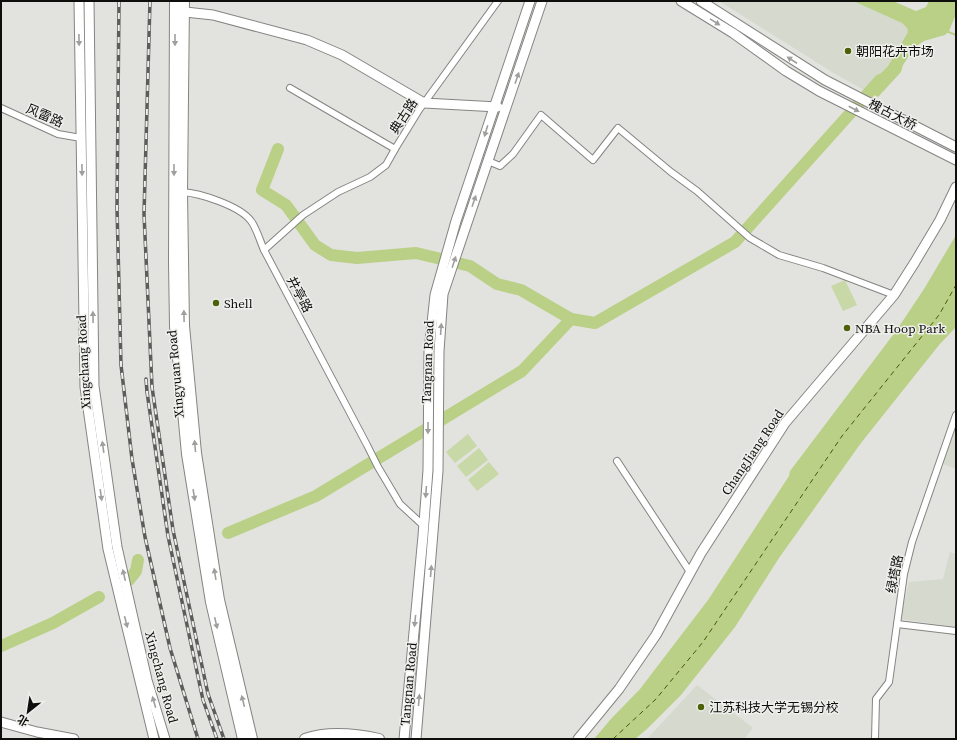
<svg xmlns="http://www.w3.org/2000/svg" width="957" height="740" font-family="'Source Serif 4','Noto Sans SC',serif">
	<style>
		.built { fill: #d5d9ce }
		.green { fill: #c8d8a6 }
		.water { fill: #bad086 }
		.lines { fill: none; stroke-linecap: round; stroke-linejoin: round }
		.stream { stroke: #bad086; stroke-width: 2 }
		.river { stroke: #bad086; stroke-width: 12 }
		.ferry { stroke: #465801; stroke-width: 1; stroke-dasharray: 5 4; stroke-linecap: butt }
		.street-casing { stroke: #848582; stroke-width: 8 }
		.secondary-casing { stroke: #848582; stroke-width: 11 }
		.primary-casing { stroke: #848582; stroke-width: 12 }
		.street { stroke: #fff; stroke-width: 6 }
		.secondary { stroke: #fff; stroke-width: 9 }
		.primary { stroke: #fff; stroke-width: 10 }
		.rail-casing { stroke: #5c5c5a; stroke-width: 3.5 }
		.rail { stroke: #eff0ec; stroke-width: 2; stroke-dasharray: 6; stroke-linecap: butt }
		.oneway { fill: #9f9f9e }
		.poi-dot { fill: #4d6108; stroke: #eff0ec; stroke-width: 1.5 }
		.labels { text-anchor: middle; stroke-width: 3; stroke-linejoin: round; paint-order: stroke }
		.poi-label { font-size: 13px; fill: #0e0e0d; stroke: #eff0ec; text-anchor: start }
		.street-label { font-size: 13px; fill: #0e0e0d; stroke: #eff0ec }
	</style>
	<rect width="100%" height="100%" fill="#e2e3df"/>
	<!-- built -->
	<g class="built">
		<path d="M719 1H853L902 23 907 28 908 32 888 66 864 90 832 72Z"/>
		<path d="M956 428V469L943 464 945 456Z"/>
		<path d="M950 552 956 554V627L900 619 909 582 943 579Z"/>
		<path d="M697 685 753 728 744 739H647Z"/>
	</g>
	<!-- green -->
	<g class="green">
		<path d="M845 280 857 305 843 311 831 286Z"/>
		<path d="M468 434 477 446 455 463 446 452Z"/>
		<path d="M479 448 488 460 466 477 457 466Z"/>
		<path d="M489 462 499 474 477 491 468 480Z"/>
	</g>
	<!-- water -->
	<g class="water">
		<path d="M853 1H893L916 11 926 7 929 1H956V14L949 31 945 35 924 41 915 47 903 65 901 72 878 97 864 90 888 66 908 32 907 28 902 23Z"/>
		<path d="M956 235V327L939 345 861 443 779 558 735 627 681 695 647 729 635 739H594L610 720 640 689 708 600 789 476 790 471 896 331 924 289Z"/>
	</g>
	<g class="lines">
		<!-- stream -->
		<path class="stream" d="M946 31 956 35"/>
		<!-- river -->
		<g class="river">
			<path d="M278 149 262 190 286 205 315 245 331 255 357 258 416 253 470 266 497 284 521 290 571 319"/>
			<path d="M228 533 316 496 522 371 571 319 595 323 735 242 880 80"/>
			<path d="M129 580 136 571 138 560"/>
			<path d="M1 646 53 623 99 597"/>
		</g>
		<!-- ferry -->
		<path class="ferry" d="M613 739 656 699 703 642 842 436 939 315 956 285"/>
		<defs>
			<g id="street">
				<path d="M290 88 395 149"/>
				<path d="M1 108 58 134 81 138"/>
				<path d="M488 161 500 166 513 154 541 115 593 160 618 128 671 172 697 191 750 238 779 255 823 268 894 295"/>
				<path d="M182 192C200 193 240 206 251 221 256 227 260 241 264 250L367 445 378 467 400 504 425 527"/>
				<path d="M264 250 303 215 338 192 370 177 386 165 395 149 419 110 498 1"/>
				<path d="M617 461 690 572"/>
				<path d="M897 624 956 631"/>
				<path d="M875 739 876 699 889 682 904 574 912 542 956 415"/>
			</g>
			<g id="secondary">
				<path d="M79 1 85 387 108 549 154 739"/>
				<path d="M89 1 94 386 117 547 147 680 165 739"/>
				<path d="M681 1 733 33 786 71 819 91 956 160"/>
				<path d="M701 1 825 80 956 147"/>
				<path d="M176 11 213 15 307 40 342 55 424 103 498 107"/>
				<path d="M1 722 37 732 74 739"/>
				<path d="M404 739 423 536 428 470 429 351 435 295 456 221 530 1"/>
				<path d="M416 739 438 471 439 351 443 294 542 1"/>
				<path d="M578 739 619 689 656 635 701 553 785 423 894 295 915 262 940 220 956 187"/>
			</g>
			<g id="primary">
				<path d="M175 1 174 263 175 326 187 454 211 602 243 739"/>
				<path d="M184 1 182 192 184 326 196 453 219 600 252 739"/>
				<path d="M305 739C328 731 356 734 379 739"/>
			</g>
		</defs>
		<!-- street casing -->
		<use href="#street" class="street-casing"/>
		<!-- secondary casing -->
		<use href="#secondary" class="secondary-casing"/>
		<!-- primary casing -->
		<use href="#primary" class="primary-casing"/>
		<!-- street -->
		<use href="#street" class="street"/>
		<!-- secondary -->
		<use href="#secondary" class="secondary"/>
		<!-- primary -->
		<use href="#primary" class="primary"/>
		<defs>
			<g id="rail">
				<path d="M119 1 117 208 121 365 132 459 145 537 170 648 198 739"/>
				<path d="M150 1 144 214 152 387 173 530 208 694 224 739"/>
				<path d="M146 379 147 392 168 536 203 700 217 739"/>
			</g>
		</defs>
		<!-- rail casing -->
		<use href="#rail" class="rail-casing"/>
		<!-- rail -->
		<use href="#rail" class="rail"/>
	</g>
	<!-- one-way arrows -->
	<defs><path id="oneway-solid" d="M-6-.8H1V-3.2L6.5 0L1 3.2V.8H-6Z"/></defs>
	<g class="oneway">
		<use href="#oneway-solid" transform="translate(715 22) rotate(32)"/>
		<use href="#oneway-solid" transform="translate(79 40) rotate(89)"/>
		<use href="#oneway-solid" transform="translate(175 40) rotate(90)"/>
		<use href="#oneway-solid" transform="translate(792 60) rotate(-147)"/>
		<use href="#oneway-solid" transform="translate(517 78) rotate(-71)"/>
		<use href="#oneway-solid" transform="translate(854 109) rotate(27)"/>
		<use href="#oneway-solid" transform="translate(486 131) rotate(107)"/>
		<use href="#oneway-solid" transform="translate(82 170) rotate(89)"/>
		<use href="#oneway-solid" transform="translate(174 170) rotate(90)"/>
		<use href="#oneway-solid" transform="translate(474 201) rotate(-71)"/>
		<use href="#oneway-solid" transform="translate(454 262) rotate(-72)"/>
		<use href="#oneway-solid" transform="translate(184 316) rotate(-91)"/>
		<use href="#oneway-solid" transform="translate(93 317) rotate(-91)"/>
		<use href="#oneway-solid" transform="translate(441 329) rotate(-86)"/>
		<use href="#oneway-solid" transform="translate(428 428) rotate(91)"/>
		<use href="#oneway-solid" transform="translate(195 446) rotate(-95)"/>
		<use href="#oneway-solid" transform="translate(103 447) rotate(-98)"/>
		<use href="#oneway-solid" transform="translate(426 492) rotate(94)"/>
		<use href="#oneway-solid" transform="translate(101 495) rotate(82)"/>
		<use href="#oneway-solid" transform="translate(194 495) rotate(81)"/>
		<use href="#oneway-solid" transform="translate(431 571) rotate(-85)"/>
		<use href="#oneway-solid" transform="translate(215 574) rotate(-99)"/>
		<use href="#oneway-solid" transform="translate(124 575) rotate(-103)"/>
		<use href="#oneway-solid" transform="translate(415 621) rotate(96)"/>
		<use href="#oneway-solid" transform="translate(126 622) rotate(76)"/>
		<use href="#oneway-solid" transform="translate(216 623) rotate(77)"/>
		<use href="#oneway-solid" transform="translate(419 700) rotate(-85)"/>
		<use href="#oneway-solid" transform="translate(243 701) rotate(-104)"/>
		<use href="#oneway-solid" transform="translate(154 702) rotate(-106)"/>
	</g>
	<!-- markers -->
	<g class="poi-dot">
		<circle cx="848" cy="51" r="4"/>
		<circle cx="216" cy="303" r="4"/>
		<circle cx="847" cy="328" r="4"/>
		<circle cx="701" cy="707" r="4"/>
	</g>
	<g class="labels">
		<!-- poi labels -->
		<g class="poi-label">
			<text x="856" y="56">朝阳花卉市场</text>
			<text x="224" y="308">Shell</text>
			<text x="855" y="333">NBA Hoop Park</text>
			<text x="709" y="712">江苏科技大学无锡分校</text>
		</g>
		<!-- street labels -->
		<g class="street-label">
			<text transform="translate(893 114) rotate(27)" y="5">槐古大桥</text>
			<text transform="translate(45 115) rotate(23)" y="5">风雷路</text>
			<text transform="translate(403 116) rotate(-57)" y="5">典古路</text>
			<text transform="translate(300 294) rotate(62)" y="5">井亭路</text>
			<text transform="translate(83 362) rotate(-93)" y="5">Xingchang Road</text>
			<text transform="translate(427 362) rotate(-88)" y="5">Tangnan Road</text>
			<text transform="translate(175 374) rotate(-95)" y="5">Xingyuan Road</text>
			<text transform="translate(752 452) rotate(-56)" y="5">ChangJiang Road</text>
			<text transform="translate(894 574) rotate(-79)" y="5">绿塔路</text>
			<text transform="translate(162 677) rotate(75)" y="5">Xingchang Road</text>
			<text transform="translate(408 684) rotate(-85)" y="5">Tangnan Road</text>
		</g>
	</g>
	<!-- border -->
	<rect width="957" height="740" fill="none" stroke="#0e0e0d" stroke-width="4"/>
	<!-- north arrow -->
	<g transform="translate(28 712) rotate(210)" stroke="#eff0ec" stroke-width="3" paint-order="stroke">
	<path d="M0-3L7 15L0 10L-7 15Z" fill="#0e0e0d"/>
	<text y="-6" font-size="11" font-weight="bold" text-anchor="middle" fill="#0e0e0d">北</text>
	</g>
</svg>
